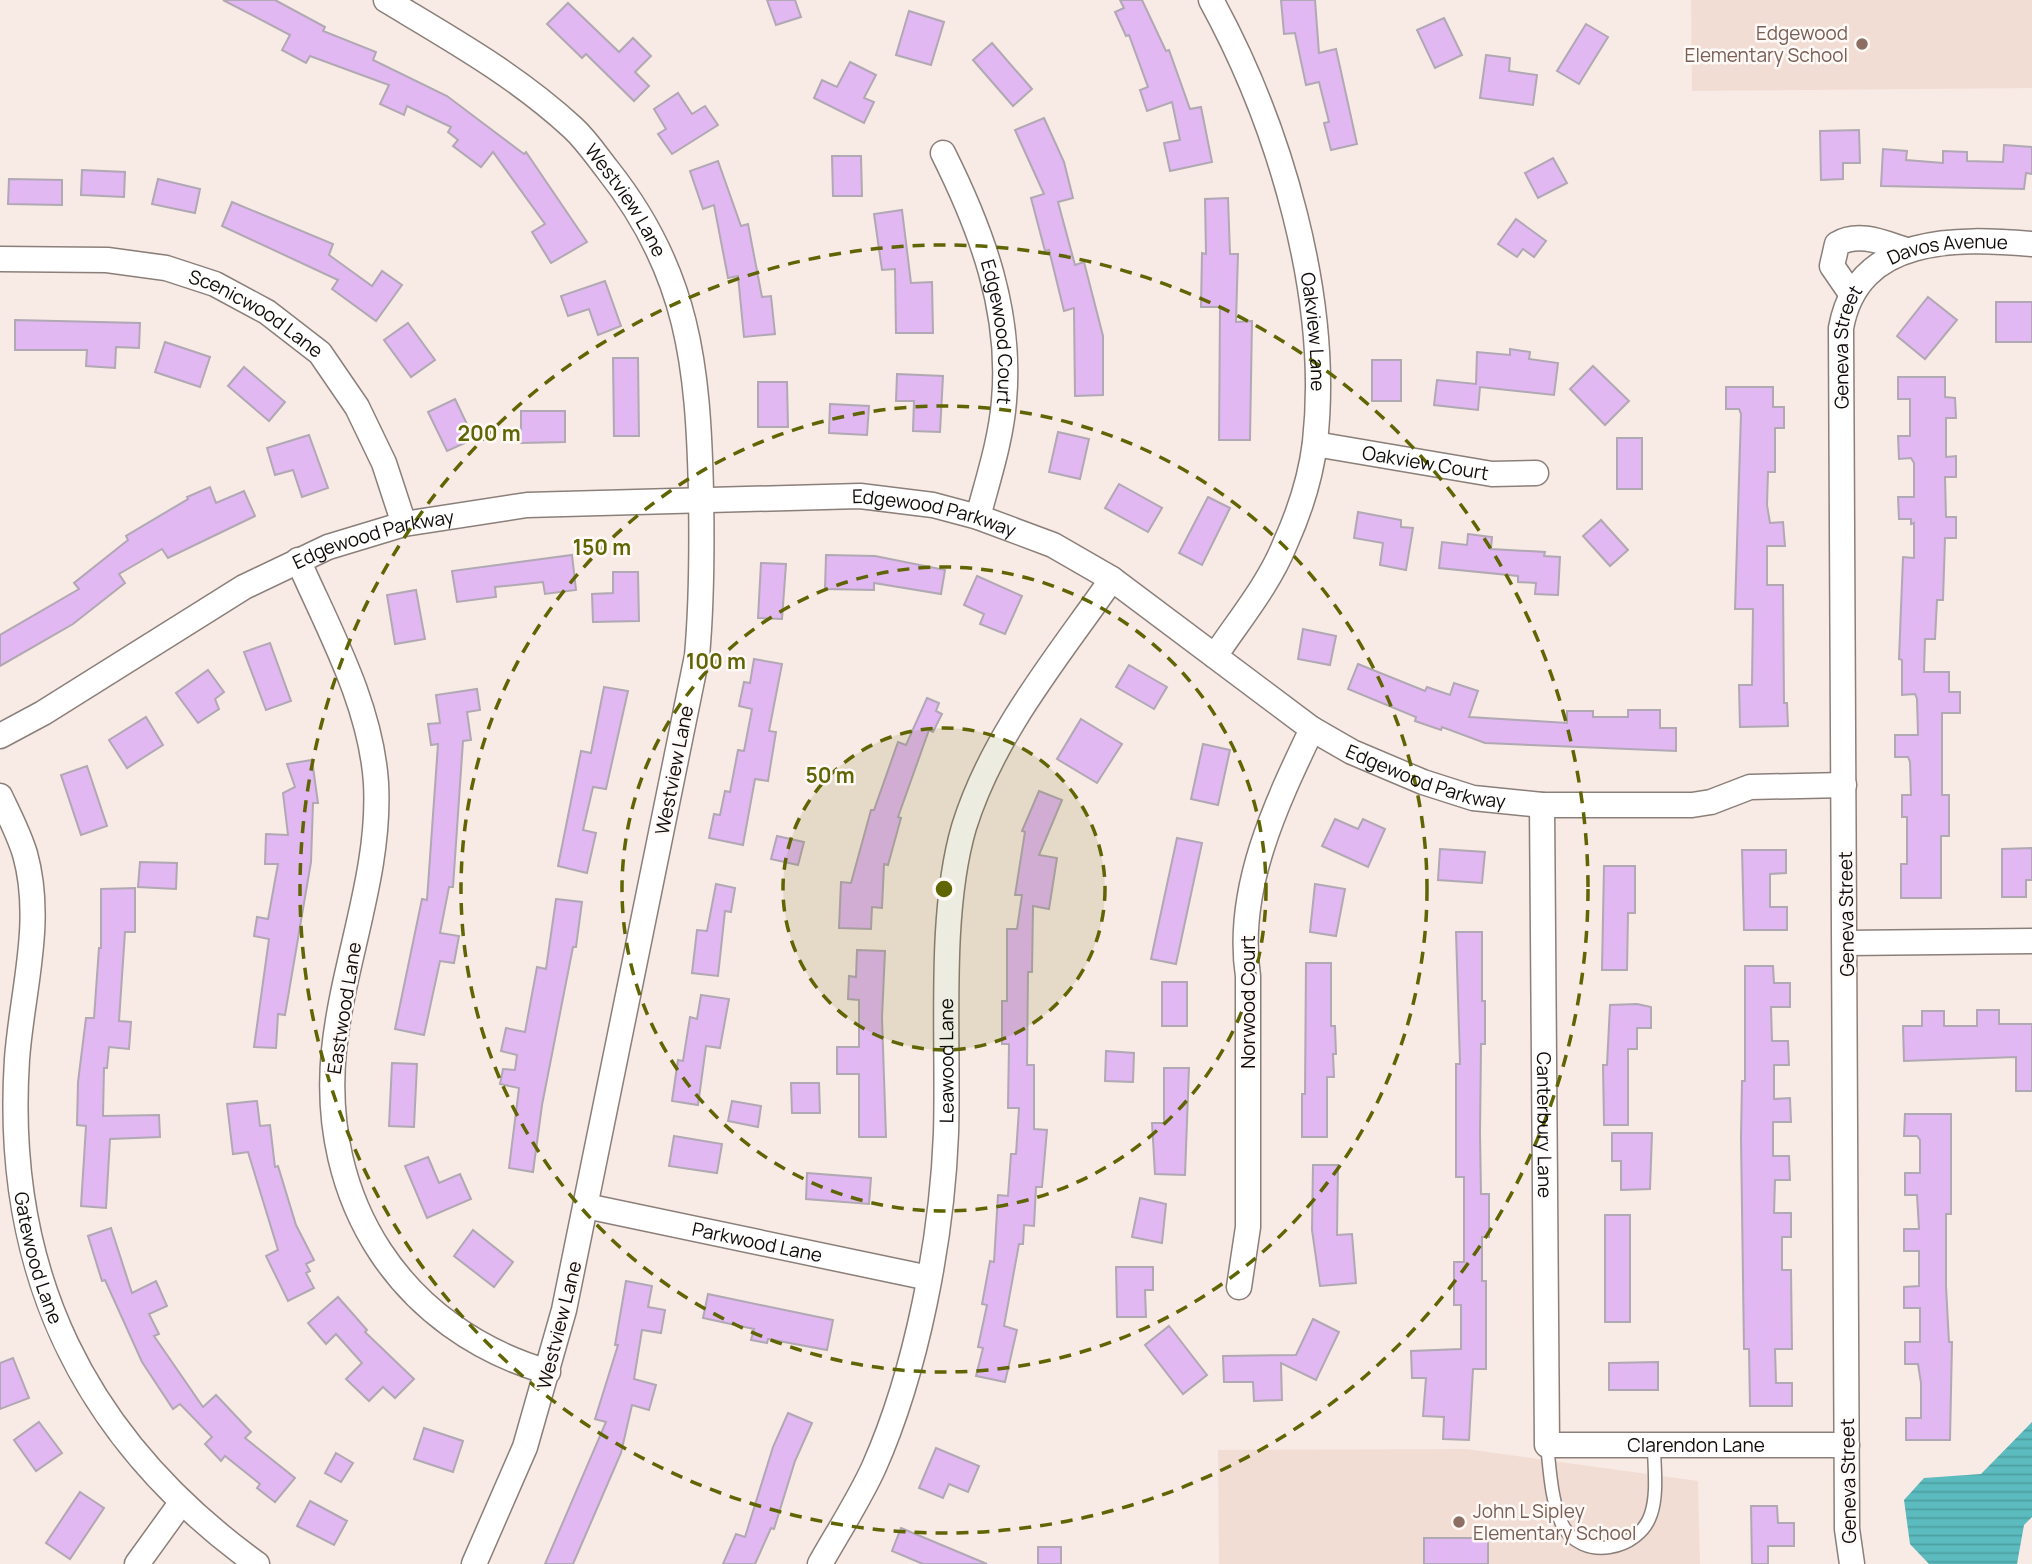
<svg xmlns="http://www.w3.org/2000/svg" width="2032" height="1564" font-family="Manrope,sans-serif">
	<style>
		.built { fill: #f2ddd4 }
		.water { fill: url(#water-rules) }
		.building { fill: #e1b8f1; stroke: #b0a8b3; stroke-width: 2 }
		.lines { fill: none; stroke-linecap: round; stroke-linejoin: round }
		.service-casing { stroke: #8b7f7a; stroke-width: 15 }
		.minor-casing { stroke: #8b7f7a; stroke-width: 27 }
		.service { stroke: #fff; stroke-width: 12 }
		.minor { stroke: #fff; stroke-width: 24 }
		.ring { fill: none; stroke: #5f6502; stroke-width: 3.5; stroke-dasharray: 12 9 }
		.education-dot { fill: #8d6e63; stroke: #fff9f7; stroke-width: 2.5 }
		.labels { text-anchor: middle; stroke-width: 5; stroke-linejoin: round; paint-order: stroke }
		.education-label { font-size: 19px; fill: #785e54; stroke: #fff9f7; text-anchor: end }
		.street-label { font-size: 19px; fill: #110c0a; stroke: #fff9f7 }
		.centre { fill: #5f6502; stroke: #fff9f7; stroke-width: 3.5 }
		.ring-label { font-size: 21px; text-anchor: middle; font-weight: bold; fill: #5f6502; stroke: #fff9f7; stroke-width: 5; stroke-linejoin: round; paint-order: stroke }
	</style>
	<defs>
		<pattern id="water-rules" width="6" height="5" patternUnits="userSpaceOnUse" patternTransform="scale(1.75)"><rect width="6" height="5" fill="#5bbbbe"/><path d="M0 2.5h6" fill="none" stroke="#4ea0a2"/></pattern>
	</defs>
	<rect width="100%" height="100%" fill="#f8eae4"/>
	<!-- built -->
	<g class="built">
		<path d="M1691 0H2032V88L1692 91Z"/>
		<path d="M1466 1449 1698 1481 1700 1564H1219L1218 1450Z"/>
	</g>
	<!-- water -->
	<path class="water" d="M2032 1422V1517L2024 1525 2017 1564H1929L1910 1544 1904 1500 1924 1478 1981 1474Z"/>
	<!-- building -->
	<g class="building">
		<path d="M223 0H275L325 27 323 31 376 52 373 60 447 96 524 154 526 152 587 242 551 263 532 232 545 224 493 152 481 167 453 146 458 140 448 132 451 127 407 106 404 115 380 104 389 85 310 56 306 63 282 50 290 35Z"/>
		<path d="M767 0H795L801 17 776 25Z"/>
		<path d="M1120 0H1142L1166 51 1169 50 1190 109 1201 107 1212 162 1170 171 1164 143 1180 140 1172 102 1147 111 1140 90 1148 87 1129 35 1126 36 1115 12 1124 8Z"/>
		<path d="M1281 0H1315L1319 53 1336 49 1357 144 1331 150 1324 123 1329 122 1319 82 1306 85 1295 33 1284 34Z"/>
		<path d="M568 3 619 52 633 38 651 56 635 72 649 86 634 101 586 54 582 58 547 24Z"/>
		<path d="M909 11 944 22 931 65 896 55Z"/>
		<path d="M1444 18 1462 55 1435 68 1417 30Z"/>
		<path d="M1586 24 1608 37 1579 84 1557 71Z"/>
		<path d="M992 43 1032 89 1013 106 973 60Z"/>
		<path d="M1486 55 1510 58 1509 71 1537 75 1533 105 1480 98Z"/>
		<path d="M850 62 876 75 864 98 874 102 864 123 814 98 822 80 837 87Z"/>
		<path d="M678 93 692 114 705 106 718 125 672 154 658 134 666 129 654 109Z"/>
		<path d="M1044 118 1064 162 1073 198 1058 202 1075 265 1084 262 1103 336V395L1075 396 1074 308 1064 311 1049 250 1045 251 1031 198 1044 194 1015 130Z"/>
		<path d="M1859 130 1860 163H1843V179L1821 180 1820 131Z"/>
		<path d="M2004 145 2032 147V174L2026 173 2024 189 1881 186 1883 149 1907 151 1906 160 1943 163V151L1967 152V161L2003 162Z"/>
		<path d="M832 156H861L862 196H833Z"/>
		<path d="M1553 158 1567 183 1538 198 1525 173Z"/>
		<path d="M718 161 741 226 748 224 762 297 771 296 775 334 744 337 738 276 728 278 714 205 703 209 690 171Z"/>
		<path d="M82 170 125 172 124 197 81 195Z"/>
		<path d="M9 179 62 180V205L8 204Z"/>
		<path d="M158 179 200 189 195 213 152 204Z"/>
		<path d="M1228 198 1230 254H1238L1236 322 1252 321 1250 440H1219L1220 307H1201L1202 253 1206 254 1205 199Z"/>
		<path d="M232 202 333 244 329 255 372 286 382 271 402 285 376 321 332 289 338 280 222 226Z"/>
		<path d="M902 210 911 283 932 282 933 333H896L895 269 882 270 874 214Z"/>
		<path d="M1516 219 1546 241 1534 257 1523 249 1517 257 1498 244Z"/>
		<path d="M605 281 621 326 598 335 589 309 568 316 561 296Z"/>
		<path d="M1928 297 1957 320 1925 359 1897 336Z"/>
		<rect x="1996" y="302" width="36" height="40"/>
		<path d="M15 320 140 323 139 348 116 347 115 368 86 366 87 350H15Z"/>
		<path d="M408 323 435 360 411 377 384 340Z"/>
		<path d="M165 342 210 357 200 387 155 372Z"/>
		<path d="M1510 349 1530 352 1529 359 1558 363 1554 395 1480 387 1478 410 1434 405 1437 380 1476 384 1477 352 1510 355Z"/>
		<path d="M613 358H638L639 436H614Z"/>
		<rect x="1372" y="360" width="29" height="41"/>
		<path d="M1593 366 1629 401 1605 425 1570 389Z"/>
		<path d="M244 367 285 402 269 421 228 386Z"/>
		<path d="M897 374 943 376 940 432 913 431 914 401H896Z"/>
		<path d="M1898 377H1945V397L1955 398 1956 418H1946V457L1956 456V477H1945L1946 517H1956V538H1945L1943 600H1937L1935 639H1925L1924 672H1949V692H1960V713H1942V795H1949V836H1941V898H1901V864H1907V817H1902V795H1911L1910 762 1908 757H1895V735H1918L1917 699 1915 694 1902 695V660L1899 659 1903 557 1914 558V523L1911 524V519H1899L1898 497H1914V463L1911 458 1899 459 1898 436H1910V399H1898Z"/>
		<path d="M758 382H787L788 427H758Z"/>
		<path d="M1726 387H1773V407H1784V428H1775V472H1768L1767 505 1770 523 1783 522 1785 546H1767V585H1783L1784 703H1787L1788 726 1740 727 1739 685H1752L1753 609H1735L1741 414 1739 409H1726Z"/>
		<path d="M455 399 474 439 447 451 428 412Z"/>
		<path d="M830 404 869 406 867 435 829 433Z"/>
		<path d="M521 411H565V442L521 443Z"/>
		<path d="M1058 432 1089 439 1080 479 1049 472Z"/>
		<path d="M309 435 328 488 302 497 293 470 275 475 267 448Z"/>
		<rect x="1617" y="438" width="25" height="51"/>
		<path d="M1119 484 1162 508 1148 532 1105 508Z"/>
		<path d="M210 487 216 503 244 491 255 516 168 558 162 549 119 574 125 583 73 624 0 666V635L79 589 74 583 128 540 126 536 188 499 187 497Z"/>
		<path d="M1208 497 1230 508 1202 565 1179 553Z"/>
		<path d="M1358 512 1401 520V527L1413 528 1406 570 1380 565 1383 543 1354 538Z"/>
		<path d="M1601 520 1628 550 1610 566 1583 536Z"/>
		<path d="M1468 534 1492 537 1491 549 1545 552 1544 556 1560 557 1558 595 1535 594 1536 583 1518 582V576L1439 568 1442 542 1467 545Z"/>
		<path d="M572 555 576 590 545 594 543 582 495 587 496 597 457 602 452 571Z"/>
		<path d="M826 555 875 556 945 570 941 594 874 583V590L825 589Z"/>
		<path d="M761 563 786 564 782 619 758 618Z"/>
		<path d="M613 572H638L639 621 593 622 592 594 613 593Z"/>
		<path d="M977 576 1022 596 1005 634 980 624 984 614 964 605Z"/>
		<path d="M416 590 425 639 395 644 387 595Z"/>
		<path d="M1303 629 1336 636 1330 665 1298 659Z"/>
		<path d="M270 643 291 701 266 710 244 652Z"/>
		<path d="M754 659 782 664 769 731 776 732 768 781 755 779 743 845 709 838 714 814 720 815 725 791 730 792 738 750 744 751 752 709 739 706 744 682 750 683Z"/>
		<path d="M1358 664 1425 691 1427 687 1450 695 1454 683 1478 691 1469 717 1567 723V711H1593V717H1628V710H1660V728H1676V751L1485 743 1442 727 1441 730 1415 721 1416 717 1348 689Z"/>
		<path d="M1129 665 1167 687 1154 709 1116 687Z"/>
		<path d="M208 670 224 692 215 699 219 709 198 723 176 693Z"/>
		<path d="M604 687 628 691 606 789 593 787 583 830 596 833 587 873 558 866 581 751 591 753Z"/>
		<path d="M477 689 480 710 467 712 471 740 463 741 453 887H449L440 933 459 936 454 963 440 961 424 1035 395 1029 422 899 427 900 438 744 431 745 428 724 440 723 436 695Z"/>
		<path d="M927 698 939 703 936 711 942 714 933 732 929 730 898 817 901 818 888 865 884 864 882 908 872 907 871 929 839 928 841 882 851 883 871 810H874L898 742 906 745Z"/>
		<path d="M146 717 163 745 127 768 109 740Z"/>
		<path d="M1081 719 1122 744 1097 783 1057 759Z"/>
		<path d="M1203 744 1230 750 1218 805 1191 799Z"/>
		<path d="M312 760 318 803H313L311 862 285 1015 278 1014 276 1048 254 1047 269 939 254 936 257 917 268 919 278 864H265L266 834 288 835 283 793 295 787 287 764Z"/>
		<path d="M87 766 107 826 81 835 61 775Z"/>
		<path d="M1039 791 1062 800 1039 855 1057 858 1049 909 1033 906 1032 972H1028L1027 1065H1034V1129L1047 1130 1042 1187H1036L1034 1226 1024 1225 1023 1244H1019L1004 1326 1017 1330 1005 1382 976 1376 983 1348 978 1347 987 1305 982 1304 990 1261 994 1262 998 1195 1008 1196 1011 1154H1016L1019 1108H1008L1009 1044H1002V1001H1007V929H1017L1022 895H1015L1025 832 1022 831Z"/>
		<path d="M1335 819 1358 829 1363 819 1385 829 1368 867 1322 846Z"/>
		<path d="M777 836 804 842 798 865 771 859Z"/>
		<path d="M1177 838 1202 843 1176 964 1151 959Z"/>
		<path d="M2032 848V880H2026V897H2002V849Z"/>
		<path d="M1440 849 1485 852 1482 883 1438 880Z"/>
		<path d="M1742 850H1786V873L1770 874V907H1787V930H1744Z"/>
		<path d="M140 862 177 863 176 889 138 887Z"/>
		<path d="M1604 866H1635V913H1628L1627 970H1602Z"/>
		<path d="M716 884 735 888 731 912 725 911 718 976 692 973 697 930 707 931Z"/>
		<path d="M1315 884 1345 889 1336 936 1310 932Z"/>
		<path d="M135 888V932H125L119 1021 131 1022 129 1049 109 1047 107 1068H104L103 1116 159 1115 160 1137 110 1139 106 1208 81 1206 86 1126 77 1125 78 1082 86 1018H94L99 948H101V889Z"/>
		<path d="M556 899 582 902 576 947H573L542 1105 533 1172 509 1168 519 1088 500 1084 503 1069 515 1070 517 1055 501 1051 506 1028 525 1032 537 967 546 969Z"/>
		<path d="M1456 932H1482V1001H1485V1044H1481L1480 1134 1481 1194H1489V1237H1482V1281H1486V1369H1473L1469 1440 1443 1439 1444 1417 1423 1416 1426 1378H1412L1411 1351 1461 1349V1305H1454V1262H1464V1177H1456V1064H1460Z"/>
		<path d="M857 950 885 951 882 1018 886 1137H859V1074H837V1047H859V1000L848 999 849 976 856 977Z"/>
		<path d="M1306 963H1331V1026H1335L1336 1054H1333L1334 1077H1327V1137H1302V1094H1305Z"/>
		<path d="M1745 966H1773L1774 983H1790V1007H1771L1772 1041H1788L1789 1065H1774V1099L1790 1098 1791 1122H1773V1156H1789L1790 1180H1775L1774 1213H1791V1237H1782V1270H1791L1792 1349H1775L1776 1383H1792V1406H1750L1749 1349H1744L1741 1138 1742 1081H1745Z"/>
		<rect x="1162" y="982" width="25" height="44"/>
		<path d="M701 995 729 999 720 1048 706 1046 698 1105 672 1101 678 1060 683 1061 690 1017 697 1019Z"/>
		<path d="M1637 1004 1651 1007V1028H1637V1049H1628V1125H1604L1603 1065H1607L1610 1005Z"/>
		<path d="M1977 1010H1999V1024H2032V1091H2016V1057L1904 1061 1903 1026H1922V1011H1944V1026H1977Z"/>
		<path d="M1106 1051 1134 1053 1133 1082 1105 1081Z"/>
		<path d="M392 1063 417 1064 414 1127 389 1126Z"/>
		<path d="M1164 1068H1189L1185 1175 1155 1174 1152 1123H1164Z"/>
		<path d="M791 1083H819L820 1113H792Z"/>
		<path d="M257 1101 260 1126 270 1125 275 1167 278 1166 296 1225 314 1260 306 1264 310 1271 306 1273 314 1288 288 1301 266 1256 278 1250 248 1152 233 1154 227 1104Z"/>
		<path d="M732 1101 761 1106 758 1127 728 1121Z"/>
		<path d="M1905 1114H1951V1214H1946V1286L1949 1342H1952L1950 1440H1906V1418H1921V1383L1918 1364H1905V1342H1920V1308H1904V1287L1919 1286V1251H1904V1229H1919L1917 1195H1905V1173H1920V1140L1917 1136H1904Z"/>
		<path d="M1612 1133H1652L1650 1189 1621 1190V1161H1612Z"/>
		<path d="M674 1136 722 1144 717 1173 669 1166Z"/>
		<path d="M428 1157 439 1183 460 1174 471 1199 427 1218 405 1166Z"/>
		<path d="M1313 1165H1338L1337 1235 1352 1234 1356 1283 1320 1286 1312 1230Z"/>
		<path d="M807 1173 871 1178 869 1204 806 1199Z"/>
		<path d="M1140 1198 1166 1204 1162 1243 1132 1237Z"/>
		<rect x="1605" y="1215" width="25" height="107"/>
		<path d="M111 1228 132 1293 156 1281 167 1306 149 1314 159 1334 154 1336 203 1407 216 1395 251 1432 245 1438 295 1478 275 1502 257 1488 260 1484 225 1456 221 1461 205 1444 212 1437 180 1404 173 1409 142 1362 105 1280 102 1281 88 1236Z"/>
		<path d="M473 1230 513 1262 494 1287 454 1256Z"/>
		<path d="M1116 1267H1153V1290H1145L1146 1317H1117Z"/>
		<path d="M626 1281 652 1286 648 1307 665 1310 661 1333 642 1330 634 1379 656 1385 649 1410 632 1405 621 1453 573 1564H545L606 1422 595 1419 618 1345H615Z"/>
		<path d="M708 1294 833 1320 827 1350 768 1339 767 1343 751 1340 754 1329 703 1318Z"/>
		<path d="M338 1297 367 1330 365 1332 414 1379 395 1398 383 1387 369 1401 346 1379 362 1363 336 1334 326 1344 308 1323Z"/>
		<path d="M1313 1319 1339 1332 1316 1380 1281 1363 1282 1400 1254 1401 1253 1382H1224L1223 1356 1296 1355Z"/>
		<path d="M1169 1326 1207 1375 1183 1394 1145 1345Z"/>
		<path d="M13 1358 29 1398 0 1409V1363Z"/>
		<path d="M1658 1362V1390H1609V1363Z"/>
		<path d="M788 1413 812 1423 795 1461 774 1529 771 1528 755 1564H723L736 1534 745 1537 773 1447Z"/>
		<path d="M39 1422 62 1453 36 1471 14 1440Z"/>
		<path d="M424 1428 463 1441 453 1472 414 1459Z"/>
		<path d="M936 1448 979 1466 968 1492 949 1484 943 1498 919 1488Z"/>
		<path d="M336 1453 353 1463 341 1482 325 1473Z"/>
		<path d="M80 1492 104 1508 70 1559 46 1543Z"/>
		<path d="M310 1501 347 1521 334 1545 297 1526Z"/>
		<path d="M1751 1506H1777L1778 1523H1794V1546H1768V1564H1752Z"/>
		<path d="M901 1528 987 1564H923L892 1551Z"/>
		<rect x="1424" y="1538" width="64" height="26"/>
		<rect x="1038" y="1547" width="23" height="17"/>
	</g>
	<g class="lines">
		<defs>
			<path id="service" d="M1547 1445C1550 1471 1551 1500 1562 1524 1581 1562 1639 1551 1651 1514 1658 1493 1654 1467 1654 1444"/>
			<g id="minor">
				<path id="s1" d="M386 0C451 39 517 76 573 128 586 140 596 155 607 169 689 272 698 366 701 492 702 547 702 600 697 656L564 1310 525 1447 474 1564"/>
				<path id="s2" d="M1211 0C1280 126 1331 298 1315 442 1311 476 1299 513 1285 544 1269 584 1239 620 1215 656"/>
				<path id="s3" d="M943 153C982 231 1012 312 1004 401 1001 440 988 479 978 517"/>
				<path id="s4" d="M0 259 107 260 166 268 215 284 267 312 320 353 357 407 384 463 404 524"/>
				<path d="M1852 295 1832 266 1837 244C1859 231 1884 243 1906 250"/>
				<path id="s5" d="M1315 444 1492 474 1536 473"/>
				<path d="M298 560C329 630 371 705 376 783 381 873 343 961 334 1050 319 1201 401 1329 548 1372"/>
				<path id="s6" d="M0 736 43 713 244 587 328 547 404 524 527 505 860 496 933 505 978 517 1053 545 1112 579 1312 729 1352 752 1423 782 1473 798 1542 805H1692L1711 802 1750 787 1844 785"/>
				<path id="s7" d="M0 796C9 815 19 834 25 854 44 922 22 991 17 1059 3 1273 84 1439 257 1564"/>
				<path id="s8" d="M1542 805 1547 1445H1847"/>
				<path d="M1846 943 2032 941"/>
				<path id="s9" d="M586 1206 929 1278"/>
				<path d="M1239 1287 1248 1227V976C1235 890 1276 804 1312 729"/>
				<path d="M137 1564 181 1503"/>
				<path id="s10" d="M820 1564C838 1532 859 1500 874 1467 917 1370 942 1239 946 1133 949 1039 938 916 964 827 993 734 1057 658 1112 579"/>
				<path id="s11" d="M1852 1564 1847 1529 1841 328C1858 234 1958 238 2032 244"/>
			</g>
		</defs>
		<!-- service casing -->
		<use href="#service" class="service-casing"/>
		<!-- minor casing -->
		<use href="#minor" class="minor-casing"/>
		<!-- service -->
		<use href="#service" class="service"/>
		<!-- minor -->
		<use href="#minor" class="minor"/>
	</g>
	<!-- distance rings -->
	<circle cx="944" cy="889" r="161" fill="#5f6502" fill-opacity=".12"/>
	<g class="ring">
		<circle cx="944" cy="889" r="161"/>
		<circle cx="944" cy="889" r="322"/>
		<circle cx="944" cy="889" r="483"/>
		<circle cx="944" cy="889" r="644"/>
	</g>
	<!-- markers -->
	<g class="education-dot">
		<circle cx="1862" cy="44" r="7"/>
		<circle cx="1459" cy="1522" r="7"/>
	</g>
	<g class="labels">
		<!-- education labels -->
		<g class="education-label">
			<text x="1848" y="40">Edgewood<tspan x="1848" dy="22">Elementary School</tspan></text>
			<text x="1473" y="1518" text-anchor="start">John L Sipley<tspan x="1473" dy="22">Elementary School</tspan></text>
		</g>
		<!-- street labels -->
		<g class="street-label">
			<text dy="7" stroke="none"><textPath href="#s1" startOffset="317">Westview Lane</textPath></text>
			<text dy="7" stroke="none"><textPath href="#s11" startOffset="1384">Davos Avenue</textPath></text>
			<text dy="7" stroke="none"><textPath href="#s4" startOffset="268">Scenicwood Lane</textPath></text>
			<text dy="7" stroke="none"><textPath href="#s3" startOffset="189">Edgewood Court</textPath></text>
			<text dy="7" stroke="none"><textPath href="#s2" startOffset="350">Oakview Lane</textPath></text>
			<text dy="7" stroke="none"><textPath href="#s11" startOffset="1218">Geneva Street</textPath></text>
			<text dy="7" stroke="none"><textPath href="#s5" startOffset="112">Oakview Court</textPath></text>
			<text dy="7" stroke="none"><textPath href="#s6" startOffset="992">Edgewood Parkway</textPath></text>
			<text dy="7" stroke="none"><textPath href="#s6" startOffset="425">Edgewood Parkway</textPath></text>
			<text transform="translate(674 770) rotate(-79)" y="7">Westview Lane</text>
			<text dy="7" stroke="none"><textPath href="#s6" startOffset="1559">Edgewood Parkway</textPath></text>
			<text transform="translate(1846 914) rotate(-91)" y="7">Geneva Street</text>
			<text transform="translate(1248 1002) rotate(-90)" y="7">Norwood Court</text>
			<text transform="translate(344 1008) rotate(-81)" y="7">Eastwood Lane</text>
			<text dy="7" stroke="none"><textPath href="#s10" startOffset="527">Leawood Lane</textPath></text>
			<text dy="7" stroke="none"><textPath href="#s8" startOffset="320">Canterbury Lane</textPath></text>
			<text dy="7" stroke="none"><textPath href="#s9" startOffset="175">Parkwood Lane</textPath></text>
			<text dy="7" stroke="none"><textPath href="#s7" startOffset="471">Gatewood Lane</textPath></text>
			<text transform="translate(559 1325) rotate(-76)" y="7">Westview Lane</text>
			<text dy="7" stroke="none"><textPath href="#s8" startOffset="789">Clarendon Lane</textPath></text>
			<text transform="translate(1848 1481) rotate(-91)" y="7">Geneva Street</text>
		</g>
	</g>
	<circle cx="944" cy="889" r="10" class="centre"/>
	<g class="ring-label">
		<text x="489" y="441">200 m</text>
		<text x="602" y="555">150 m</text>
		<text x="716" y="669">100 m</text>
		<text x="830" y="783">50 m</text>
	</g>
</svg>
